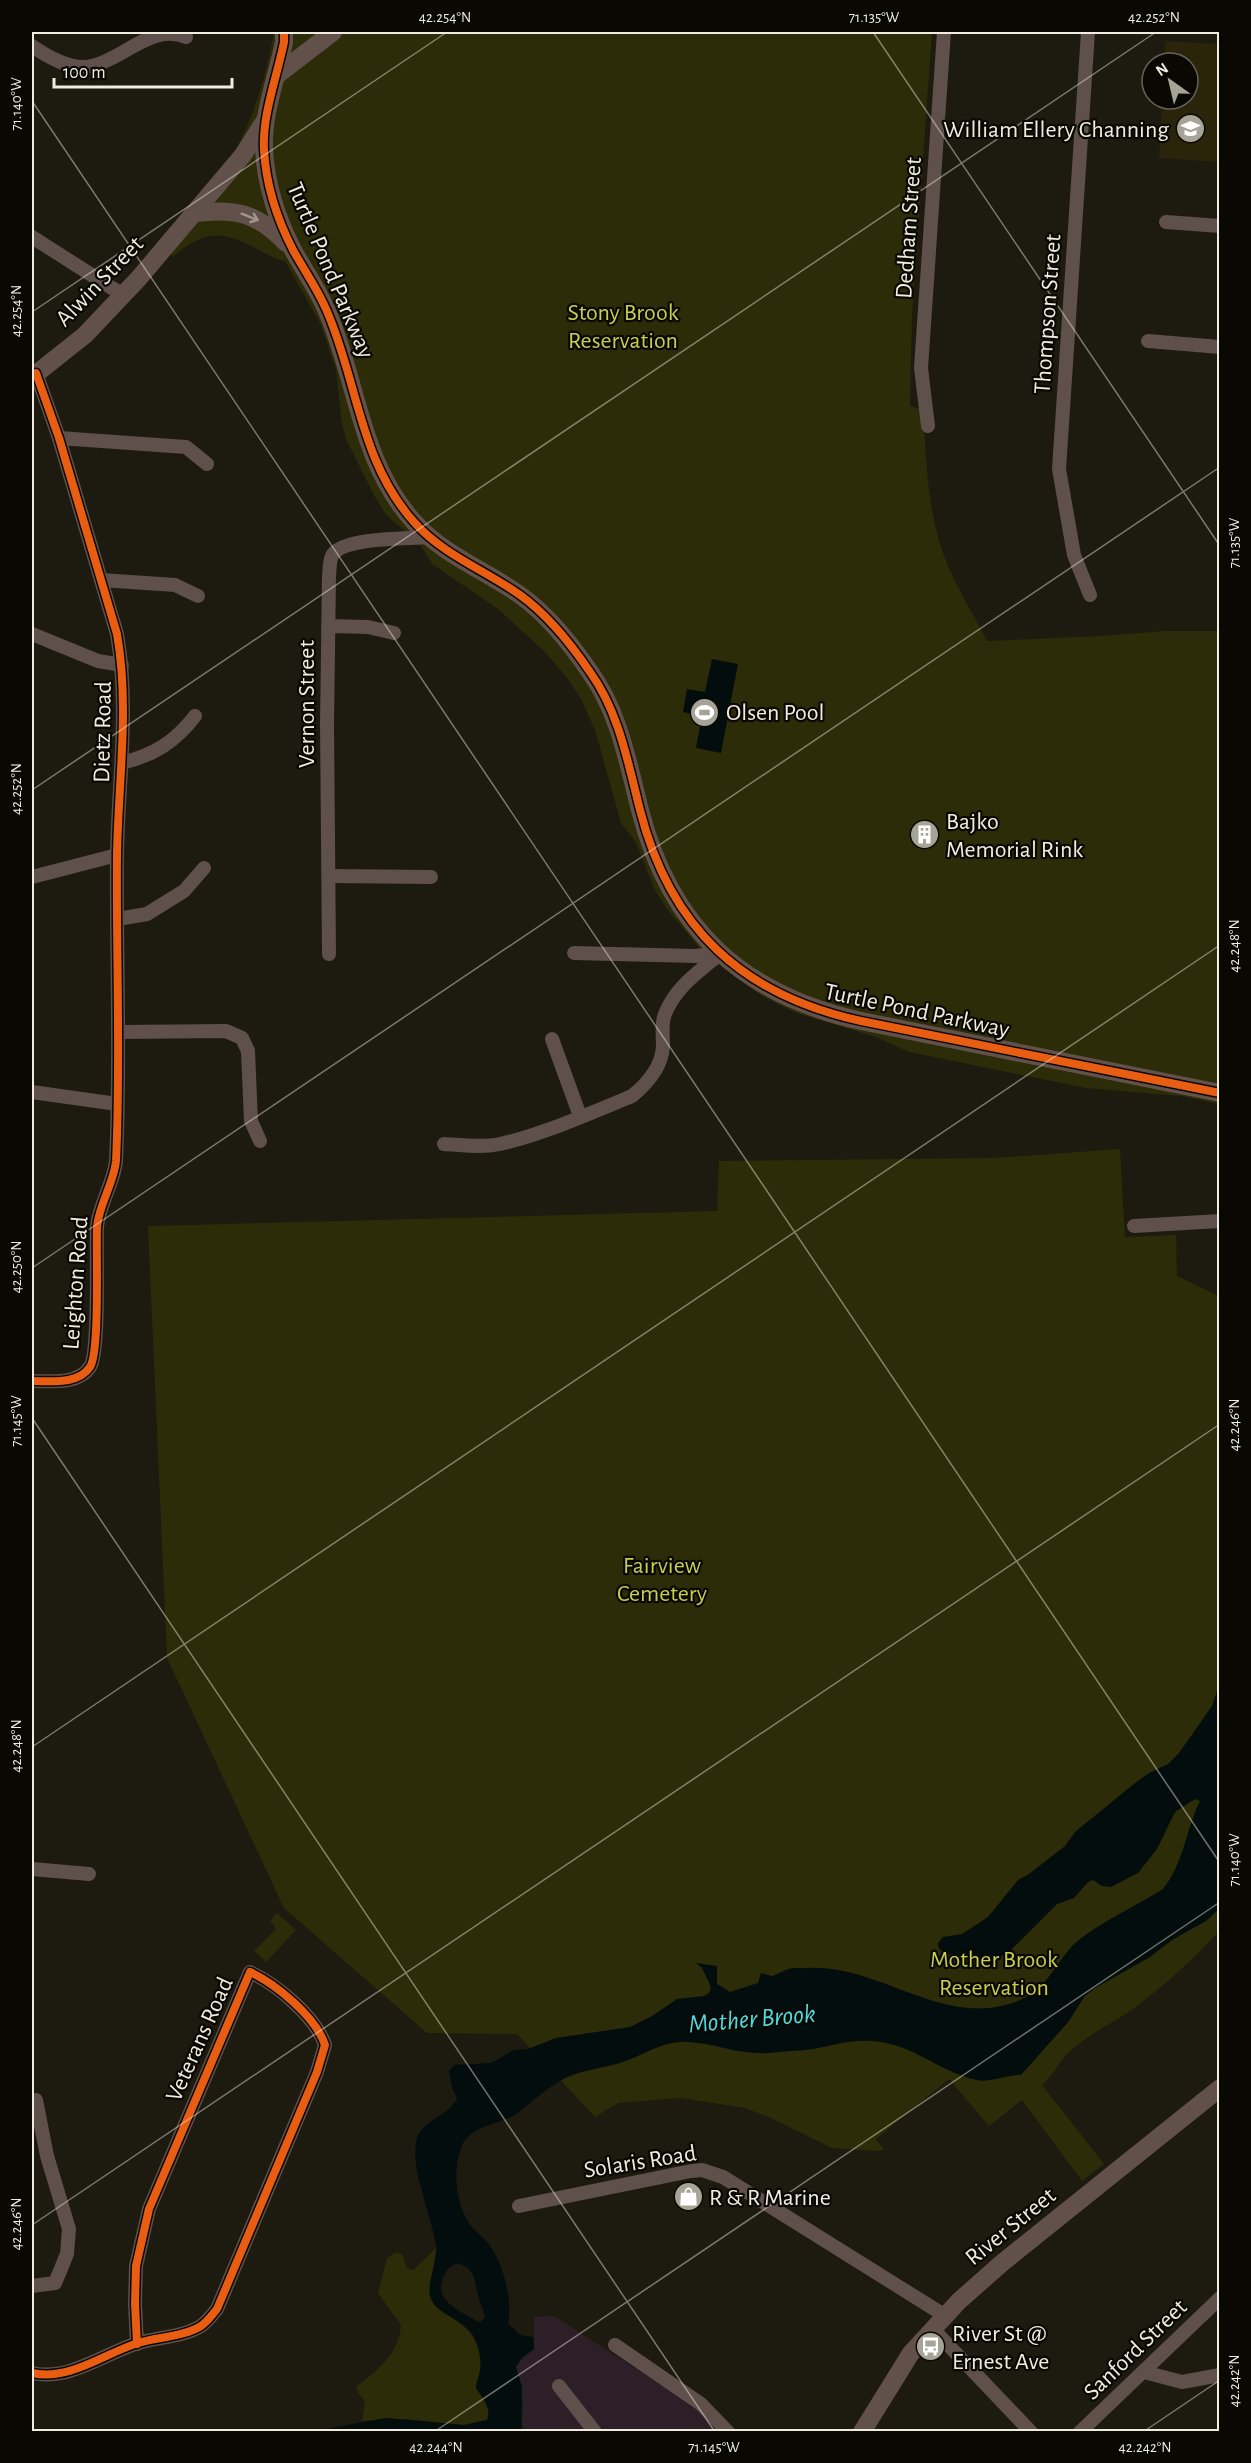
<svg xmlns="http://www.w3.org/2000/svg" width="1251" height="2463" font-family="'Alegreya Sans',sans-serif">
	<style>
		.industrial { fill: #2c1f27 }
		.built { fill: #2a240a }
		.green { fill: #2c2c08 }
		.water { fill: #030d0d; fill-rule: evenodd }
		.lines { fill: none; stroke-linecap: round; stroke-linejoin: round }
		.street { stroke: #5f504b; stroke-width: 14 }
		.secondary { stroke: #62514b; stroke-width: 18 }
		.cycleway-casing { stroke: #0a0802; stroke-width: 11 }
		.cycleway { stroke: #e95d12; stroke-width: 8 }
		.oneway { stroke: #a2978e }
		.ticks { fill: none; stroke: #f0ede0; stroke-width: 1.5; stroke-opacity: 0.45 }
		.labels { text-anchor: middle; stroke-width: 4.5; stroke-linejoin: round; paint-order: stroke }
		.poi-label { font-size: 24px; fill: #f0ede0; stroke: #0a0802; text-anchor: start }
		.street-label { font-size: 24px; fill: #f0ede0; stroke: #0a0802 }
		.park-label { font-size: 24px; fill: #c8ce4e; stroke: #0a0802 }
		.water-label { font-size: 26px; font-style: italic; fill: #4edce2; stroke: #0a0802 }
		.neatline { fill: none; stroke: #f0ede0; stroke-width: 2 }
		.ticks-label { font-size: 15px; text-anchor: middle; fill: #f0ede0 }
	</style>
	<rect width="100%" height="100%" fill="#1d1a0f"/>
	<!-- industrial -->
	<path class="industrial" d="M554 2316 708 2415 723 2431H527L522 2425 523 2404 516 2367 522 2358 534 2349V2317Z"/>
	<!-- built -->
	<path class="built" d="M1165 41 1219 44V162L1159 158 1162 99H1188V63H1164Z"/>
	<!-- green -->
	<g class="green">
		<path d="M274 32H932L912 316 910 406 923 410C926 456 927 501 940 544 950 578 971 609 987 641L1102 636 1164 631H1219V1104L1180 1096 1086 1088 909 1052 876 1037 796 1013 762 996 706 956 667 909 655 890 635 841 621 823 595 730 582 701 568 679 545 652 498 609 432 564 420 544 386 515 375 497 346 439 342 424 336 370 320 323 285 261C275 259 269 255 259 250 223 230 204 229 173 257L162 243C181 221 203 200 219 177 249 133 265 84 274 32Z"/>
		<path d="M1120 1149 1125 1237 1176 1235 1177 1276 1219 1296 1220 1930C1193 1960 1163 1987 1130 2011 1109 2025 1083 2037 1065 2056 1057 2066 1052 2076 1042 2085L1104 2164 1082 2181 1022 2100 989 2126 949 2079 876 2139 884 2150 877 2151 832 2148 769 2117 745 2108 681 2098 618 2103 595 2117 517 2034 427 2033 284 1908 167 1658 148 1226 717 1211 719 1161 994 1158Z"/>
		<path d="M277 1913 296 1930 266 1962 254 1951 276 1929 270 1920Z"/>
		<path d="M436 2248 431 2284 436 2306C460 2322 484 2337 480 2369 480 2376 476 2382 476 2388 483 2399 492 2408 487 2420L464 2425 407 2419 362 2421 365 2401 358 2393 356 2387C378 2370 399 2354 401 2325L378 2293 387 2258 396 2252 402 2254 407 2268 413 2270Z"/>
	</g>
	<!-- water -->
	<g class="water">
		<path d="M712 659 738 664 721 753 696 748 702 716 683 712 687 689 705 692Z"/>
		<path d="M1219 1685V1909L1206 1921 1172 1940 1150 1957 1095 1988 1084 1997 1069 2021 1021 2075C1006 2075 990 2083 977 2080 942 2073 916 2047 881 2042 857 2038 838 2044 814 2049 800 2051 784 2051 769 2053 741 2055 716 2044 689 2042 662 2040 644 2056 620 2063 600 2069 578 2070 560 2081 544 2090 531 2103 516 2114 499 2126 469 2124 461 2148 452 2172 456 2206 471 2226 476 2233 483 2236 487 2242 503 2261 513 2300 508 2323L520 2335 533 2337 534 2349 522 2358 516 2367 522 2387 521 2431H314L386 2418 464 2425 487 2420C492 2408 483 2399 476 2388 476 2382 479 2377 480 2371 482 2362 479 2347 475 2339 468 2320 434 2315 430 2296 427 2280 438 2262 436 2246 432 2216 411 2171 416 2143 419 2119 449 2118 457 2098L452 2088 449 2071 454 2065 491 2063 514 2050 528 2049 556 2038 630 2027 652 2016 677 1999 704 1996 709 1993 711 1987 702 1968 696 1963 717 1966V1984L730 1992 758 1983 761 1973 772 1976C778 1974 784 1970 789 1969 794 1967 802 1969 807 1968 880 1963 946 2032 1020 2000 1050 1988 1057 1957 1080 1939 1105 1920 1136 1906 1163 1889 1184 1863 1186 1829 1200 1801L1195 1799 1175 1812 1157 1849 1138 1873 1111 1887 1102 1886 1093 1880 1088 1882 1074 1898 1057 1904 1007 1954 998 1957H956L939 1949 938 1943 943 1937 962 1934 988 1917 1018 1880 1029 1874 1065 1846 1075 1832 1135 1783 1149 1773 1168 1764 1179 1753 1212 1706ZM458 2263C479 2272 473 2281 479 2299 481 2306 484 2310 485 2318L480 2322C475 2321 473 2318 468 2316 451 2307 434 2296 444 2276 447 2269 451 2265 458 2263Z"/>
	</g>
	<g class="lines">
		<!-- street -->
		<g class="street">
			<path d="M1088 32 1059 469 1074 555 1090 595"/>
			<path d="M32 46C48 57 71 71 92 66 123 59 152 23 186 37"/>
			<path d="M1166 222 1220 226"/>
			<path d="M32 237 123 295"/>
			<path d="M1148 341 1220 347"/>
			<path d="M928 426 921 368 944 32"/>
			<path d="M59 438 186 447 207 464"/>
			<path d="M101 580 175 585 198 596"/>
			<path d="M328 626 368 627 394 633"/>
			<path d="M32 634 98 661 122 665"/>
			<path d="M122 763C154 755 175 742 195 716"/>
			<path d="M330 876 431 877"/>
			<path d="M32 877 117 855"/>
			<path d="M118 919 147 914 184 891 204 868"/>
			<path d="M574 953 695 956 721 953"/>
			<path d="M329 954 327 724 329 576C330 569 329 559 333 554 346 537 407 539 428 537"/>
			<path d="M119 1032 226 1031 242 1038 248 1051 251 1121 260 1141"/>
			<path d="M552 1039 580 1116"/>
			<path d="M32 1092 117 1104"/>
			<path d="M444 1144C462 1145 481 1148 500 1144 541 1135 594 1112 632 1096 648 1083 662 1067 663 1046 663 1036 661 1023 665 1014 676 986 700 971 721 953"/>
			<path d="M1134 1226 1220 1221"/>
			<path d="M32 1381C51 1381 78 1385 90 1367 100 1352 96 1252 97 1227 99 1204 114 1183 116 1161 121 1059 116 958 117 856 118 782 130 708 117 634L59 438 36 373"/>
			<path d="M32 1869 89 1874"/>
			<path d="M519 2206 691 2171 702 2170 723 2177 944 2315"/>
			<path d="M32 2286 55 2283 67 2254 69 2229 47 2156 36 2100"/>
			<path d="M932 2328 1031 2432"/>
			<path d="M615 2345 701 2404 728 2432"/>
			<path d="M1144 2372 1182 2382 1220 2375"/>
			<path d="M32 2373C70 2381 103 2354 138 2343 158 2337 183 2337 201 2326 208 2321 212 2315 217 2309L317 2072 325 2045C316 2017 276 1984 250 1972L149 2209 136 2266 135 2304 137 2344"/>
			<path d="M559 2386 595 2432"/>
			<path d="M1080 2432 1220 2298"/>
		</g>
		<!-- secondary -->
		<g class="secondary">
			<path d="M284 32V42C277 77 262 115 264 150 266 185 277 219 293 250 304 270 317 288 326 309 358 381 359 461 414 522 443 555 485 570 520 595 548 615 571 644 590 672 619 712 628 763 640 810 670 928 742 995 861 1021L1220 1093"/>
			<path d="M277 75 333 32"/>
			<path d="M195 213C236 208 257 213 286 243"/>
			<path d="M32 377 85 335 139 278 243 155 264 122"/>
			<path d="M862 2432 911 2353 959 2301 1002 2263 1220 2088"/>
		</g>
		<defs>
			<g id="cycleway">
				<path d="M284 32V42C277 77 262 115 264 150 266 185 277 219 293 250 304 270 317 288 326 309 358 381 359 461 414 522 443 555 485 570 520 595 548 615 571 644 590 672 619 712 628 763 640 810 670 928 742 995 861 1021L1220 1093"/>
				<path d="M32 1381C51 1381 78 1385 90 1367 100 1352 96 1252 97 1227 99 1204 114 1183 116 1161 121 1059 116 958 117 856 118 782 130 708 117 634L59 438 36 373"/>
				<path d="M32 2373C70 2381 103 2354 138 2343 158 2337 183 2337 201 2326 208 2321 212 2315 217 2309L317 2072 325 2045C316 2017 276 1984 250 1972L149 2209 136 2266 135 2304 137 2344"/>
			</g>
		</defs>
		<!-- cycleway casing -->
		<use href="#cycleway" class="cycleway-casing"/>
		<!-- cycleway -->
		<use href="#cycleway" class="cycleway"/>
	</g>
	<!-- one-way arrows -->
	<defs><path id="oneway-shaft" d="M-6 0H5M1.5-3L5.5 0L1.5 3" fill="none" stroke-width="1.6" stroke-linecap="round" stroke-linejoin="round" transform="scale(1.5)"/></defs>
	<use class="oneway" href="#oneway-shaft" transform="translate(250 217) rotate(22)"/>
	<!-- ticks -->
	<path class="ticks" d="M873 32 1220 546M32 101 1220 1863M32 312 447 32M32 790 1156 32M32 1268 1220 467M32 1418 715 2432M32 1747 1220 945M32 2225 1220 1424M434 2432 1220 1902M1143 2432 1220 2380"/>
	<!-- icons -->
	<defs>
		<symbol id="school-disc" viewBox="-11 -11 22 22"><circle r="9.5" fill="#a6a397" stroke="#0a0802"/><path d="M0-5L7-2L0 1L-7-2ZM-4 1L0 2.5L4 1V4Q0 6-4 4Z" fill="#fff"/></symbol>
		<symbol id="stadium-disc" viewBox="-11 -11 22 22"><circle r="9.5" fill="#a6a397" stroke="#0a0802"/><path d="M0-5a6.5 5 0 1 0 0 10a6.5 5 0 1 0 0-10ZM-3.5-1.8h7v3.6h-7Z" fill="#fff"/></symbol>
		<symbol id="building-disc" viewBox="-11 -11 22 22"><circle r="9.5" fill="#a6a397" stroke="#0a0802"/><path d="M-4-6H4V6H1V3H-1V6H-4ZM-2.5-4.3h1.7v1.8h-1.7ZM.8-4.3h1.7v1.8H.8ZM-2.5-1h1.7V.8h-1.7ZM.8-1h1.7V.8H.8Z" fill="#fff"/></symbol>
		<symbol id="shop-disc" viewBox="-11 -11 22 22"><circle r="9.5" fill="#a6a397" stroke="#0a0802"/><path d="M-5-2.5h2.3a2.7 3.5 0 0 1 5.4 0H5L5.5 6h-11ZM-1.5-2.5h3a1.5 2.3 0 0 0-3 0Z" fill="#fff"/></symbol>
		<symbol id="bus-disc" viewBox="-11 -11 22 22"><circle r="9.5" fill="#a6a397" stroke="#0a0802"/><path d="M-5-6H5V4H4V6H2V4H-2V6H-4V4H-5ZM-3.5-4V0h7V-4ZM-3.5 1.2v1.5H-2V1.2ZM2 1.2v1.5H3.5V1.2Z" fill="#fff"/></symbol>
	</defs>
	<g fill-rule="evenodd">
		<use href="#school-disc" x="1174" y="112" width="33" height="33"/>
		<use href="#stadium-disc" x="688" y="696" width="33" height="33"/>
		<use href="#building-disc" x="908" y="818" width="33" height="33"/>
		<use href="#shop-disc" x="672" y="2180" width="33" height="33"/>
		<use href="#bus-disc" x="914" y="2330" width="33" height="33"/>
	</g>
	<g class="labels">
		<!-- poi labels -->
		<g class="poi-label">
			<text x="1169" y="137" text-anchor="end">William Ellery Channing</text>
			<text x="726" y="720">Olsen Pool</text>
			<text x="946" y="829">Bajko<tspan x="946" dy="28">Memorial Rink</tspan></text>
			<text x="709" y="2205">R &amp; R Marine</text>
			<text x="952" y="2341">River St @<tspan x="952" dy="28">Ernest Ave</tspan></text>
		</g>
		<!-- street labels -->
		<g class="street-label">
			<text transform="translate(908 228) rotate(-86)" y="8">Dedham Street</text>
			<text transform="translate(331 270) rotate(67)" y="8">Turtle Pond Parkway</text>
			<text transform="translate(99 281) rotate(-46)" y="8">Alwin Street</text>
			<text transform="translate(1047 314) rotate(-86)" y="8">Thompson Street</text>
			<text transform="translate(306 704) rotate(-90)" y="8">Vernon Street</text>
			<text transform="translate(102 732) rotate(-89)" y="8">Dietz Road</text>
			<text transform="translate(917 1010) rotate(12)" y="8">Turtle Pond Parkway</text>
			<text transform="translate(75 1283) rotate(-86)" y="8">Leighton Road</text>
			<text transform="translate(199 2039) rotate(-66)" y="8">Veterans Road</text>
			<text transform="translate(640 2161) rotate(-9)" y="8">Solaris Road</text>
			<text transform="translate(1010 2226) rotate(-39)" y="8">River Street</text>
			<text transform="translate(1135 2349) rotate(-44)" y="8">Sanford Street</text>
		</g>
		<!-- park labels -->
		<g class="park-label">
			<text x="623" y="320">Stony Brook<tspan x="623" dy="28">Reservation</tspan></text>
			<text x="662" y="1573">Fairview<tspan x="662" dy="28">Cemetery</tspan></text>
			<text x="994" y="1967">Mother Brook<tspan x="994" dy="28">Reservation</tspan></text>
		</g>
		<!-- water labels -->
		<g class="water-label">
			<text transform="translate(752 2018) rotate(-5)" y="9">Mother Brook</text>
		</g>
	</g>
	<!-- border -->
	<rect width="1251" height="2463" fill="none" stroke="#0a0802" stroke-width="66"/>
	<!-- north arrow -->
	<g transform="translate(1170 81) rotate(326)"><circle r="28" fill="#0a0802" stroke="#66645b" stroke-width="1.5"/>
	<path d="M0-4.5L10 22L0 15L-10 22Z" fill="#a6a397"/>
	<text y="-9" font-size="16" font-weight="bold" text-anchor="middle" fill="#f0ede0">N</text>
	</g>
	<!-- scale -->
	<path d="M54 78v9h178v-9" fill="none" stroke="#f0ede0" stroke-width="3"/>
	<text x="63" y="78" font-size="18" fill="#f0ede0" stroke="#0a0802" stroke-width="4.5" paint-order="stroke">100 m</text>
	<rect x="33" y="33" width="1185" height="2397" class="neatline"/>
	<g class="ticks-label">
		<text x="445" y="22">42.254°N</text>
		<text x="874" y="22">71.135°W</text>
		<text x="1154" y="22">42.252°N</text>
		<text transform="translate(16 104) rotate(-90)" y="5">71.140°W</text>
		<text transform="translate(16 311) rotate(-90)" y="5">42.254°N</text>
		<text transform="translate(1234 543) rotate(-90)" y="5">71.135°W</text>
		<text transform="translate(16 789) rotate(-90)" y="5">42.252°N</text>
		<text transform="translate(1234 946) rotate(-90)" y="5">42.248°N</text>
		<text transform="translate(16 1267) rotate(-90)" y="5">42.250°N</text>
		<text transform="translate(16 1421) rotate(-90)" y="5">71.145°W</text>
		<text transform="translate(1234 1425) rotate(-90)" y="5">42.246°N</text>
		<text transform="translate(16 1746) rotate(-90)" y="5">42.248°N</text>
		<text transform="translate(1234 1860) rotate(-90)" y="5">71.140°W</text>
		<text transform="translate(16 2224) rotate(-90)" y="5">42.246°N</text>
		<text transform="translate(1234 2381) rotate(-90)" y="5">42.242°N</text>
		<text x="436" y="2452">42.244°N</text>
		<text x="714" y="2452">71.145°W</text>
		<text x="1145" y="2452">42.242°N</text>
	</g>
</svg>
